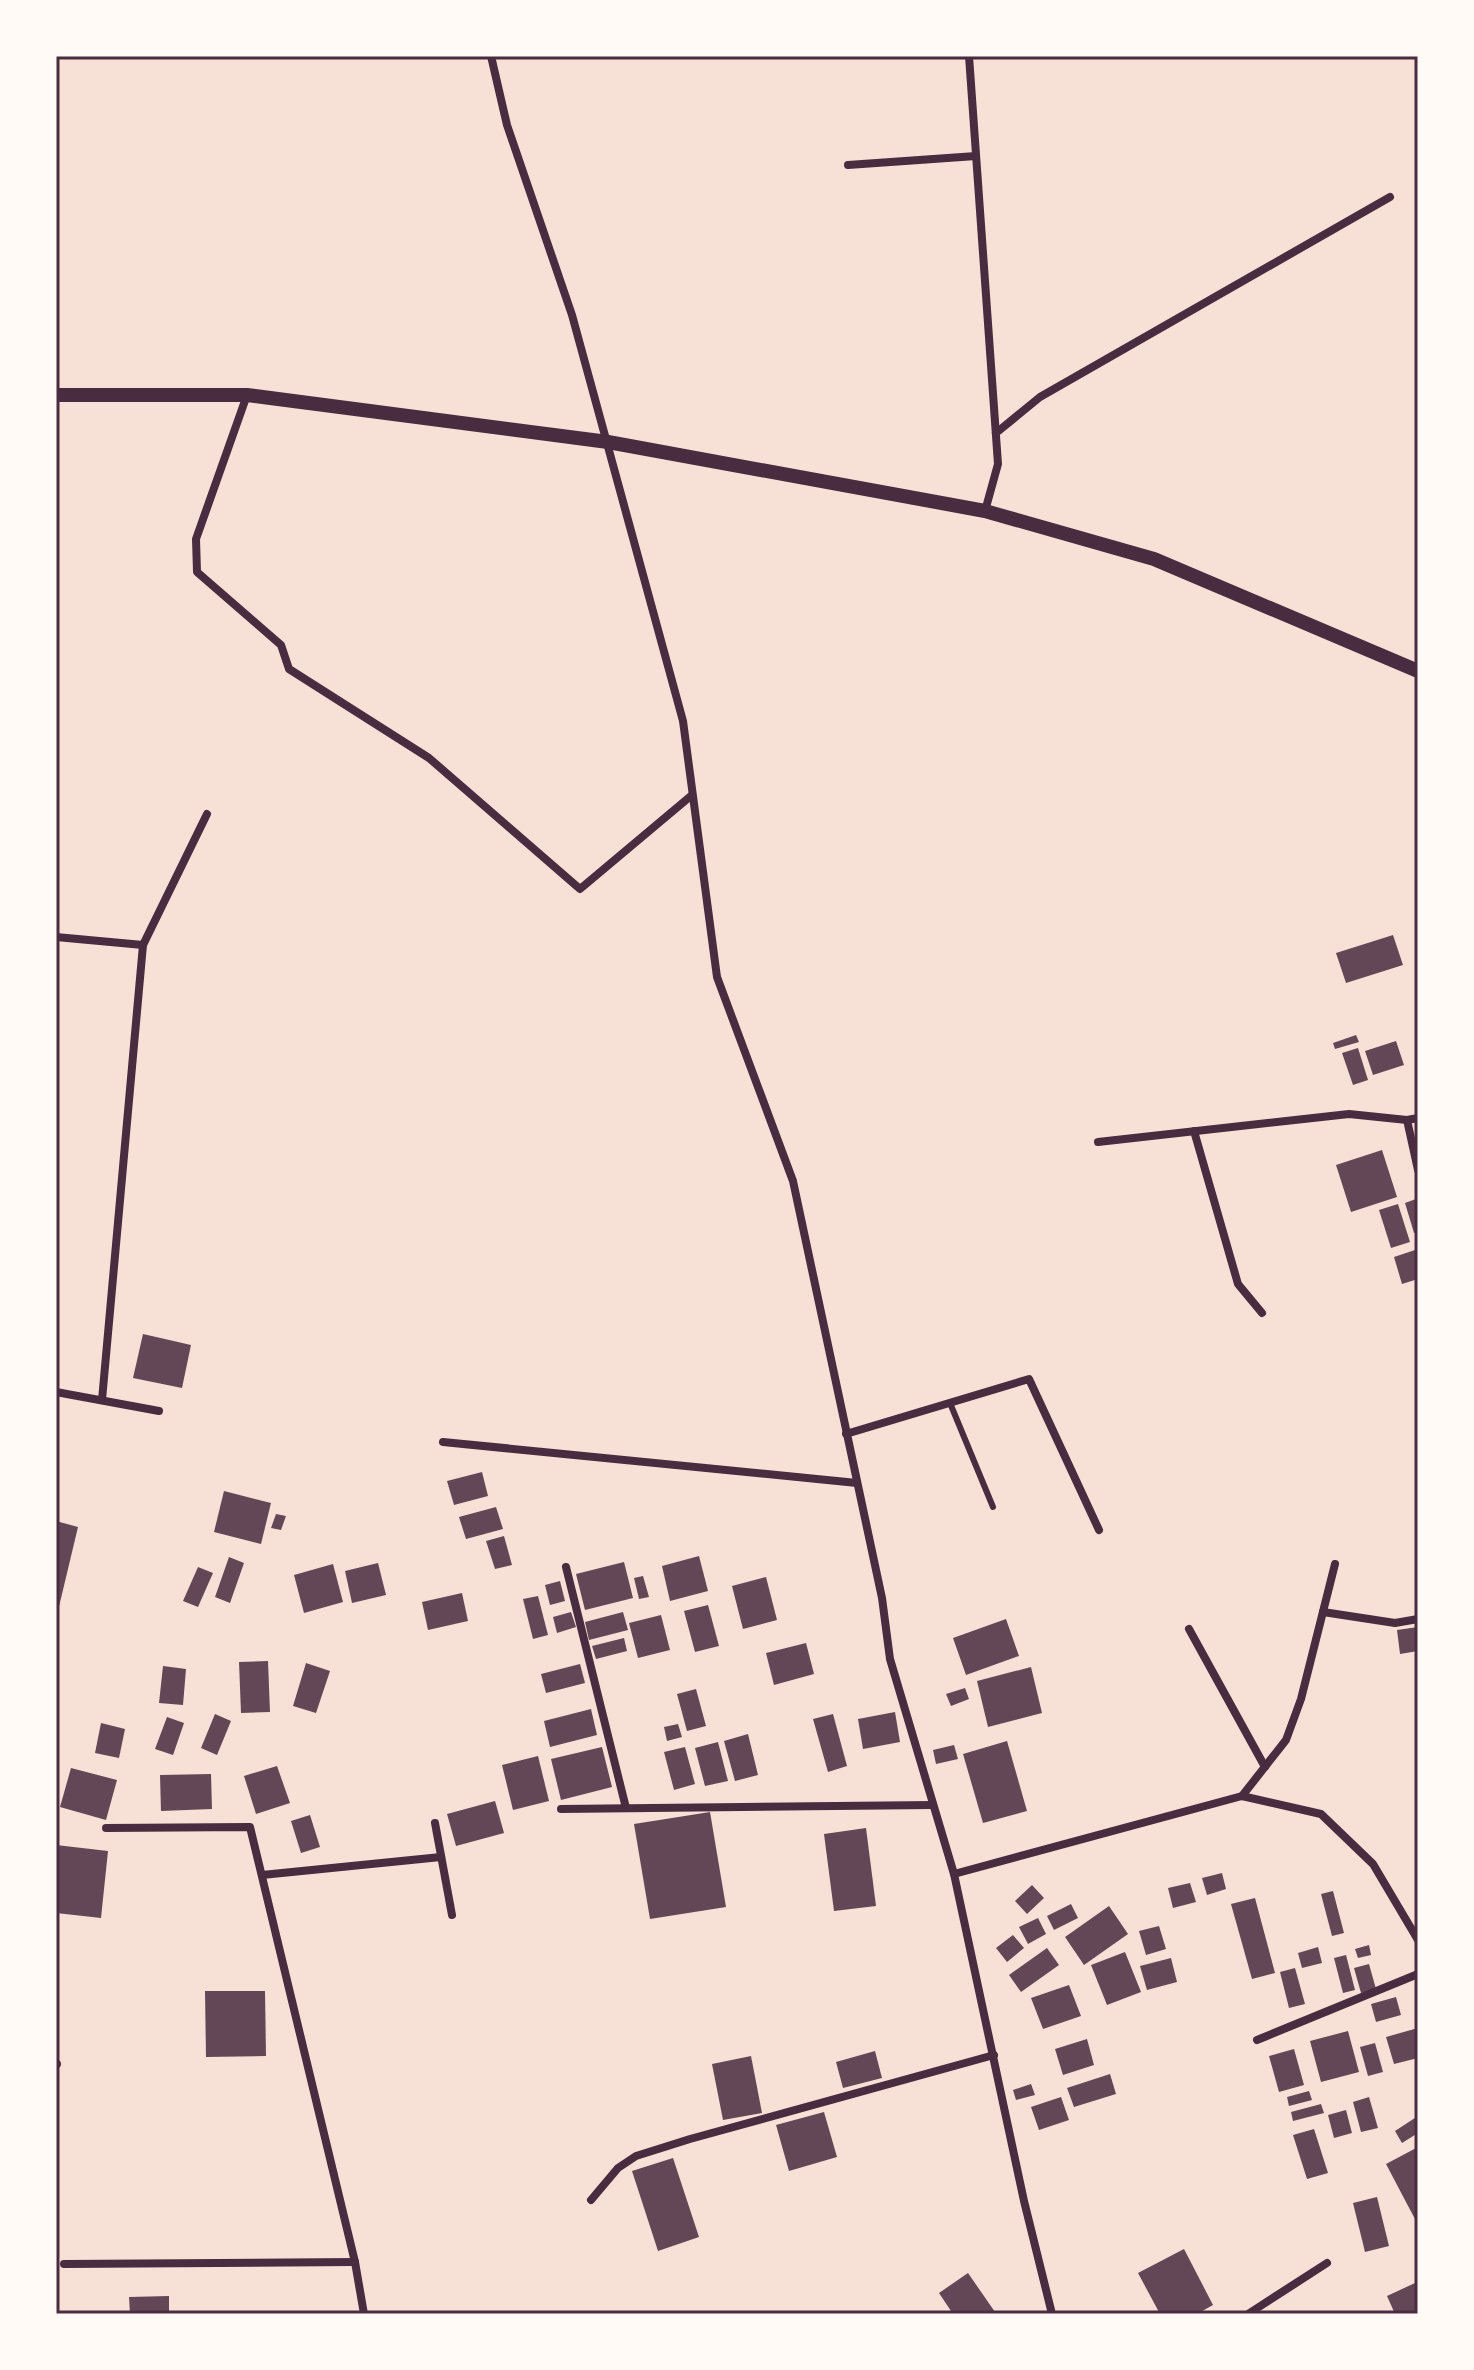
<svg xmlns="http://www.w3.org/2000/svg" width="1474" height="2370" font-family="'Sofia Sans Condensed',sans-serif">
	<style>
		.building { fill: #644757 }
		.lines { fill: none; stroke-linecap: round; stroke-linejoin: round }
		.service { stroke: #4a2c40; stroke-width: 6 }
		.minor { stroke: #4a2c40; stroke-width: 8 }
		.tertiary { stroke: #4a2c40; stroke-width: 14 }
		.neatline { fill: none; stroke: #4a2c40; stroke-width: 3 }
	</style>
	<rect width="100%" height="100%" fill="#f7e1d7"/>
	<!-- building -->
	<g class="building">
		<path d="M1393 935 1403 965 1346 983 1336 953Z"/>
		<path d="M1356 1035 1359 1042 1335 1049 1333 1043Z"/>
		<path d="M1396 1041 1404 1065 1373 1075 1365 1051Z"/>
		<path d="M1358 1048 1368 1080 1353 1085 1342 1053Z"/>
		<path d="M1382 1150 1397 1197 1351 1212 1336 1165Z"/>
		<path d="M1416 1199 1418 1206V1232L1414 1233 1405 1203Z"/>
		<path d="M1398 1204 1410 1242 1391 1248 1379 1210Z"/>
		<path d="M1418 1249V1279L1402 1284 1394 1257Z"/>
		<path d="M143 1334 191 1345 182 1388 133 1378Z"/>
		<path d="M482 1472 488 1496 454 1505 447 1481Z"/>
		<path d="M224 1491 271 1503 261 1544 214 1532Z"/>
		<path d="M496 1507 503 1529 466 1539 459 1517Z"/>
		<path d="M276 1514 286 1516 281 1530 271 1528Z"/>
		<path d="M56 1521 78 1527 57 1615 56 1614Z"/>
		<path d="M504 1536 512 1565 495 1569 486 1541Z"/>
		<path d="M699 1556 708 1591 670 1601 662 1566Z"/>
		<path d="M229 1557 244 1563 230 1603 215 1597Z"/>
		<path d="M624 1562 633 1598 585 1610 576 1574Z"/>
		<path d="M378 1563 386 1595 352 1603 345 1571Z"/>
		<path d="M333 1564 343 1602 304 1613 294 1575Z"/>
		<path d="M198 1567 213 1573 198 1607 183 1601Z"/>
		<path d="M643 1576 649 1597 639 1599 634 1578Z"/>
		<path d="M766 1577 777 1620 743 1629 732 1586Z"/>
		<path d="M560 1581 565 1601 550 1605 545 1585Z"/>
		<path d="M462 1593 468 1621 428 1630 422 1602Z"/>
		<path d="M538 1596 548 1635 533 1639 523 1599Z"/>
		<path d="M708 1605 719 1646 695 1652 684 1611Z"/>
		<path d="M571 1612 576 1627 557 1633 553 1617Z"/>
		<path d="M623 1612 628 1630 589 1640 585 1622Z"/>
		<path d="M661 1615 670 1650 638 1658 629 1623Z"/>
		<path d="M1006 1619 1019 1656 966 1675 953 1638Z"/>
		<path d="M1418 1627V1651L1400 1654 1397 1630Z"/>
		<path d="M624 1638 627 1651 596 1659 592 1646Z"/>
		<path d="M806 1643 814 1674 774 1685 766 1653Z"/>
		<path d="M268 1661 270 1712 241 1713 239 1662Z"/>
		<path d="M306 1663 330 1671 316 1713 293 1706Z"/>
		<path d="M580 1664 585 1683 546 1693 541 1674Z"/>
		<path d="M163 1666 186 1669 183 1705 159 1703Z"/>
		<path d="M1031 1667 1042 1713 988 1727 977 1681Z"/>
		<path d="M965 1688 969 1699 951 1706 946 1694Z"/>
		<path d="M696 1689 706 1726 687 1731 677 1694Z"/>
		<path d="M591 1709 597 1735 550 1747 544 1721Z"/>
		<path d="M895 1712 900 1742 863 1749 858 1719Z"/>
		<path d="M215 1714 231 1721 217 1755 201 1748Z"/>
		<path d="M833 1714 847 1766 828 1772 813 1719Z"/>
		<path d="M167 1717 184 1723 173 1755 155 1749Z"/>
		<path d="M101 1723 125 1729 119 1758 95 1753Z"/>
		<path d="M678 1724 682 1737 667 1741 664 1727Z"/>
		<path d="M748 1734 758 1775 735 1781 724 1741Z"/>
		<path d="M1007 1741 1027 1811 983 1823 963 1754Z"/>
		<path d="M718 1742 728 1781 705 1786 695 1748Z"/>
		<path d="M954 1745 958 1759 936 1764 933 1750Z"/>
		<path d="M602 1747 612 1787 561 1800 551 1759Z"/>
		<path d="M685 1747 695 1784 674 1790 664 1752Z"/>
		<path d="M538 1756 549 1801 513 1810 502 1765Z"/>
		<path d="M277 1766 290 1803 256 1814 244 1776Z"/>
		<path d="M71 1768 117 1780 106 1820 60 1807Z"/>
		<path d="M211 1774 212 1809 161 1811 160 1775Z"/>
		<path d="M495 1801 504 1833 456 1846 447 1814Z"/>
		<path d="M710 1812 726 1907 650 1919 634 1824Z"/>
		<path d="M310 1815 320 1847 301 1853 291 1821Z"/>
		<path d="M866 1828 876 1906 834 1911 824 1834Z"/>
		<path d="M56 1845 108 1851 101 1918 56 1913Z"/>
		<path d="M1222 1873 1226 1889 1207 1895 1202 1878Z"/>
		<path d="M1190 1883 1196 1902 1173 1908 1168 1888Z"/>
		<path d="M1032 1885 1044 1898 1027 1914 1015 1901Z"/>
		<path d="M1333 1891 1344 1933 1332 1936 1321 1894Z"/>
		<path d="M1255 1898 1275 1973 1252 1979 1231 1904Z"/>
		<path d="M1071 1904 1078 1918 1054 1930 1047 1916Z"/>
		<path d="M1109 1906 1128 1934 1084 1965 1065 1937Z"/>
		<path d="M1038 1918 1046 1934 1028 1944 1019 1927Z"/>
		<path d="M1159 1926 1166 1949 1146 1955 1139 1931Z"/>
		<path d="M1013 1935 1024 1948 1007 1962 996 1948Z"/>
		<path d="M1369 1945 1371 1955 1358 1958 1355 1949Z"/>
		<path d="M1318 1947 1322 1963 1302 1968 1298 1953Z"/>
		<path d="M1047 1948 1059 1965 1021 1992 1009 1975Z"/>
		<path d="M1125 1952 1141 1992 1107 2005 1091 1965Z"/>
		<path d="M1346 1955 1355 1990 1343 1993 1334 1958Z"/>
		<path d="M1171 1958 1177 1982 1147 1990 1140 1966Z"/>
		<path d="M1369 1964 1376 1989 1361 1993 1354 1968Z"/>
		<path d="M1295 1968 1305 2004 1289 2008 1280 1972Z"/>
		<path d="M1069 1985 1081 2016 1043 2029 1031 1998Z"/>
		<path d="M205 1991H265L266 2056 206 2057Z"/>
		<path d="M1396 1997 1401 2015 1376 2022 1371 2004Z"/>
		<path d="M1418 2028V2058L1394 2064 1386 2037Z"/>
		<path d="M1348 2031 1359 2072 1321 2082 1310 2041Z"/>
		<path d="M1087 2039 1094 2065 1063 2075 1055 2049Z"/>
		<path d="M1375 2043 1383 2072 1368 2076 1360 2047Z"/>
		<path d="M1294 2049 1304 2085 1279 2092 1269 2056Z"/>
		<path d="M875 2051 882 2078 843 2088 836 2062Z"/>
		<path d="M751 2056 762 2113 723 2120 712 2064Z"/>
		<path d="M1110 2074 1116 2094 1074 2107 1067 2088Z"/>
		<path d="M1031 2084 1035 2095 1016 2100 1013 2090Z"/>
		<path d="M1309 2091 1312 2100 1289 2106 1287 2097Z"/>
		<path d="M1061 2097 1069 2120 1039 2130 1031 2107Z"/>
		<path d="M1369 2097 1378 2128 1361 2132 1353 2102Z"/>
		<path d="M1321 2104 1324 2113 1293 2121 1291 2112Z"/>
		<path d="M1346 2110 1352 2133 1334 2138 1328 2115Z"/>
		<path d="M824 2112 837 2157 789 2171 776 2125Z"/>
		<path d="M1418 2116V2133L1402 2143 1395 2131Z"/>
		<path d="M1314 2129 1328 2173 1307 2179 1293 2135Z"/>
		<path d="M1418 2147V2219L1416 2221 1386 2164Z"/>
		<path d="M673 2158 699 2237 658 2251 632 2171Z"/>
		<path d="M1377 2197 1389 2246 1365 2252 1353 2203Z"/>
		<path d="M1184 2249 1213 2305 1197 2314H1160L1138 2273Z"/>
		<path d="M968 2273 995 2312 992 2314H953L939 2293Z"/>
		<path d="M1415 2283 1418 2291V2314H1395L1387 2296Z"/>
		<path d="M169 2296V2314H130L129 2297Z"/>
	</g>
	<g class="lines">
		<!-- service -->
		<path class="service" d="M950 1403 993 1507"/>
		<!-- minor -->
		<g class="minor">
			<path d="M491 56 507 125 572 315 683 721 717 977 793 1181 882 1598 890 1659 954 1874 1024 2201 1052 2314"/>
			<path d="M969 56 998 464 985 511"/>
			<path d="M848 165 976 156"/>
			<path d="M247 395 196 539 197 572 281 645 289 669 429 758 580 889 692 795"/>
			<path d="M996 433 1040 397 1390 197"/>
			<path d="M56 937 143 945"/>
			<path d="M1407 1120 1418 1170"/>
			<path d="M1194 1131 1238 1284 1262 1313"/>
			<path d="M1098 1142 1349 1114 1407 1120 1418 1118"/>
			<path d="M56 1392 159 1411"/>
			<path d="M102 1400 143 945 207 814"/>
			<path d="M846 1434 1029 1379 1099 1530"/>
			<path d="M443 1442 857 1483"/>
			<path d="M566 1567 626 1808"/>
			<path d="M1323 1612 1395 1623 1418 1619"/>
			<path d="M1189 1629 1265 1767"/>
			<path d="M1242 1796 1286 1740 1301 1699 1335 1564"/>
			<path d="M561 1809 933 1805"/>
			<path d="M435 1823 452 1915"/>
			<path d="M106 1828 250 1827 355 2262 364 2314"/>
			<path d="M954 1874 1242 1796 1321 1814 1373 1864 1418 1940"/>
			<path d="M262 1875 441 1857"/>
			<path d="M1257 2040 1418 1974"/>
			<path d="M56 2064H57"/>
			<path d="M591 2200 618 2168 636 2156 690 2139 994 2055"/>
			<path d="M64 2264 355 2262"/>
			<path d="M1248 2314 1327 2263"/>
		</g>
		<!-- tertiary -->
		<path class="tertiary" d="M56 395H247L608 442 985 511 1154 559 1418 671"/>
	</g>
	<!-- border -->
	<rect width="1474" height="2370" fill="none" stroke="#fffaf5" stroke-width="116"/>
	<rect x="58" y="58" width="1358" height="2254" class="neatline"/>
</svg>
